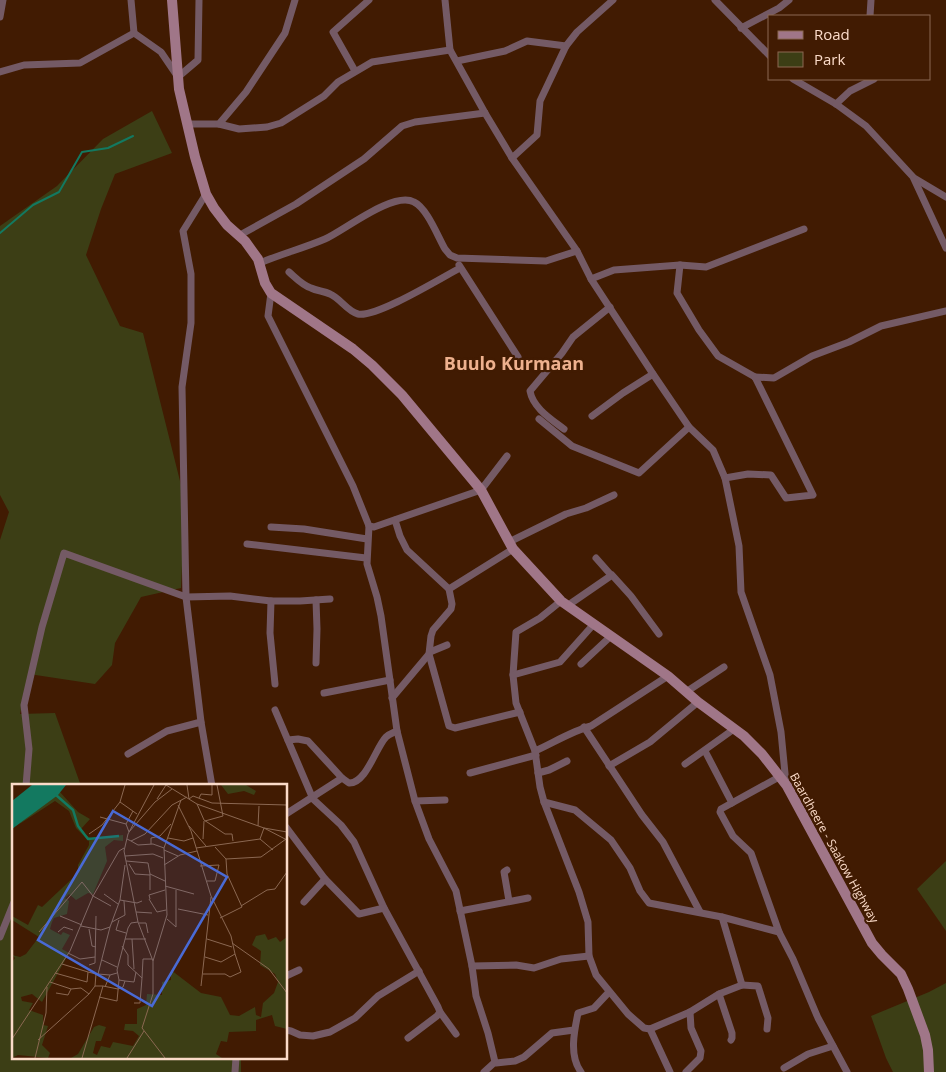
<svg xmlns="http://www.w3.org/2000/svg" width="946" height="1072" font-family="'Open Sans',sans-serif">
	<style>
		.green { fill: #3c3e15 }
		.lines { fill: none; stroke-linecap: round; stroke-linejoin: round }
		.stream { stroke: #137960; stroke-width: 2 }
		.street { stroke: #745a65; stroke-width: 7 }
		.secondary { stroke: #a07688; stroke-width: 10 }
		.labels { text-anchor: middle; stroke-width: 4.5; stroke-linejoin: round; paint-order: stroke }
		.street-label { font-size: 12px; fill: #fbdbc9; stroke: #411b02 }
		.district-label { font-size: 18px; font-weight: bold; fill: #eeb18e; stroke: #411b02 }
		.inset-river { fill: none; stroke: #137960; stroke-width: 2.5 }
		.inset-road { fill: none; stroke: #8b6852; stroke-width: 1 }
		.view { fill: #496ad5; fill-opacity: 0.15; stroke: #496ad5; stroke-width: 2.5 }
		.inset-edge { fill: none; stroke: #fbdbc9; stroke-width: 2.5 }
	</style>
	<rect width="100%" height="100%" fill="#411b02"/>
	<!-- green -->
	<g class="green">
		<path d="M152 111 172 153 115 174 101 209 86 255 120 326 143 333 185 501 181 588 141 597 115 643 112 665 95 684 29 674 20 714 55 713 81 786H14V1058H241V1072H0V540L9 512 0 495V226L57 186 103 139Z"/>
		<path d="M946 861V931L917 889Z"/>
		<path d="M946 983V1072H893L886 1058 871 1016 929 992Z"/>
	</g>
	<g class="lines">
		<!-- stream -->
		<path class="stream" d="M0 233 33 205 59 192 82 152 108 148 133 136"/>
		<!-- street -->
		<g class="street">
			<path d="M131 0 134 33 161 52 178 77 198 60 199 0"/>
			<path d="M445 0 450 50 485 113 512 158 577 251 591 279 653 374 689 427 713 450 725 478 739 546 741 592 770 675 781 732 786 784"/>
			<path d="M715 0 770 56"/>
			<path d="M870 16 871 0"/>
			<path d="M0 17 3 0"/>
			<path d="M741 28 779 8 789 0"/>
			<path d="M457 61 505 51 527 41 566 46"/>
			<path d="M355 71 333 32 369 0"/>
			<path d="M0 72 24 65 80 63 134 33"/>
			<path d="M793 79 836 104 866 126 914 178 946 197"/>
			<path d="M836 104 850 91 874 79"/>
			<path d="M188 124H219L246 92 285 33 295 0"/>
			<path d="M219 124 239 129 267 127 281 123 324 96 338 82 372 62 450 50"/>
			<path d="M512 158 537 135 540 101 566 46 577 32 613 0"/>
			<path d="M914 179 946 248"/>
			<path d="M206 194 183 231 191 274V323L182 387 186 597 201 722 212 786"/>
			<path d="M240 235 296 204 364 159 402 126 415 122 485 113"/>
			<path d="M260 263C281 254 304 248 325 239 345 230 393 191 414 202 427 208 438 237 445 249L450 255 457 258 546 261 577 251"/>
			<path d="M459 265 518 357"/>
			<path d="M680 265 677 293 699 330 718 356 755 377 813 495 786 498 771 475 748 474 725 478"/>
			<path d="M289 272C296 278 302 285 311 288 317 291 324 291 330 294 340 298 347 311 358 314 376 318 441 278 460 268"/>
			<path d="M591 279 614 270 680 265 706 267 804 229"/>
			<path d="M271 293 268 316 353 486 369 526 374 527 481 490 507 456"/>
			<path d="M755 377 774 378 812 356 849 342 881 326 946 311"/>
			<path d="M592 416 623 393 653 374"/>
			<path d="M539 419 572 446 639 473 689 427"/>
			<path d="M564 429C551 419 533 408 530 391L562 353 573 337 610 307"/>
			<path d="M369 526 367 564 377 597 381 616 397 731 415 801 429 839 456 891 472 966 476 996 488 1033 495 1062 496 1063 515 1061 524 1057 552 1033 574 1030"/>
			<path d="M271 527 304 529 367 539"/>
			<path d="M509 542 566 514 586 508 614 495"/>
			<path d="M247 544 366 558"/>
			<path d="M596 558 611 575"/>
			<path d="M449 589 513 549"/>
			<path d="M271 601 270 633 275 684"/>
			<path d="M561 601 540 618 516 632 513 675 516 703 535 751 540 787 544 802 579 892 588 922 589 956 596 975 628 1014 644 1028 650 1029 690 1012 719 994 742 985 722 917"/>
			<path d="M567 606 612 575 631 596 659 634"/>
			<path d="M430 652 447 645"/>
			<path d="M429 654 449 726 455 728 520 712"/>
			<path d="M316 663 317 629 316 600"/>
			<path d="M581 664 611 636"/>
			<path d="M513 675 560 662 593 625"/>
			<path d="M686 692 724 667"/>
			<path d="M324 693 390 680"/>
			<path d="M392 698 429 654 431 636 433 630 451 609 452 604 449 589 407 550 400 536 395 520"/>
			<path d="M275 710 313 799 341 825 354 842 384 908 438 1007 440 1012 437 1016 408 1038"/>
			<path d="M584 727 642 815 663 842 700 912"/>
			<path d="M288 740 298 739 308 741 342 778"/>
			<path d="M535 751C553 743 572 731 591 726L668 676"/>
			<path d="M705 751 732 803"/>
			<path d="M128 754 167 731 201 722"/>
			<path d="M685 764 734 729"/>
			<path d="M609 766 650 742 698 702"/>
			<path d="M470 773 536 755"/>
			<path d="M538 773 549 770 567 761"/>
			<path d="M26 786 29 749 24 705 42 627 64 553 186 597 230 596 271 601H300L330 599"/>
			<path d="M415 801 445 800"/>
			<path d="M544 802 575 810 611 840 630 868 640 891 649 903 722 917 779 932 751 853 733 836 720 812 721 809 779 777"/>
			<path d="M286 814 342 778 349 783C366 784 376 747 386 737 389 734 393 733 397 731"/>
			<path d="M286 827 325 879 359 914 384 908"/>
			<path d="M507 870 504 872 509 901"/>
			<path d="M304 902 325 879"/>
			<path d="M460 911 528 898"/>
			<path d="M779 932 793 959 818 1018 847 1072"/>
			<path d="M0 937 14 902"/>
			<path d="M472 966 516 965 534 968 561 959 589 956"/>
			<path d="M286 976 299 970"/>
			<path d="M742 985 758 986 768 1018 767 1029"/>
			<path d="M719 994 732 1033V1038L731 1040"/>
			<path d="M440 1012 456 1034"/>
			<path d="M650 1029 670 1072"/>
			<path d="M286 1030 291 1031 300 1035 313 1036 330 1032 355 1018 378 996 419 971"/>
			<path d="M784 1068 808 1054 833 1046"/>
			<path d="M235 1072 236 1058"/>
			<path d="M484 1072 495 1062"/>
			<path d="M581 1072C569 1056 574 1032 578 1013L594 1008 609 992"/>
			<path d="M686 1072 700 1058 701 1051 691 1028 690 1012"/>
		</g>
		<!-- secondary -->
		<path class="secondary" d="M172 0 179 89 195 157 206 194 214 208 227 225 245 241 258 259 265 283 271 293 353 349 372 365 402 395 481 490 513 549 561 601 668 676 698 702 744 736 762 754 787 786 872 943 882 955 901 974 908 989 925 1035 928 1050 929 1072"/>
	</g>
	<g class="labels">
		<!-- street labels -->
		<g class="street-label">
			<text transform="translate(834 848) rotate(61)" y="4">Baardheere - Saakow Highway</text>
		</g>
		<!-- district labels -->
		<g class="district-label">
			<text x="514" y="370">Buulo Kurmaan</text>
		</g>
	</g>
	<!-- overview -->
	<g transform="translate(12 784)">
		<rect width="275" height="275" fill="#411b02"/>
		<path d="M209 1H234L244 7 242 11 232 7 216 10ZM47 7 66 28 78 35 69 45 75 52 79 54 111 51V57L102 56 93 63 95 77 81 110 76 109 64 116 57 110 53 114 57 117 55 130 42 134 40 138 38 145 49 151 51 148 58 151 50 165 57 169 30 218 20 210 9 213 10 217 21 219 17 226 31 231V241L36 242 30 261 38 269 36 274 6 271 0 274V178L3 174 0 171 8 173 14 170 27 153 0 136V132L16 141 26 121 30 123 66 89V81L77 61V57L64 44 57 27 43 17 6 41ZM253 150 256 156 264 153 268 158 275 153V245L263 242 260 231 244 236V247L217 248 215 258 209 257 204 270 210 274H59L66 270 82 243 87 241 94 243 89 257H84L81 269 85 271 89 262 98 264 101 258 121 262 127 252 121 247 112 246 113 240H125V225L134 221 135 210 150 211V198L159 196V186L189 209 209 213 218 231 227 232 243 223 244 231 249 233 251 219 262 209 266 198 263 190 248 181 249 167 240 161 244 152Z" fill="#3c3e15"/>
		<path d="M20 1H54L46 11 0 45V17Z" fill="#137960"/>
		<path class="inset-river" d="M44 11 61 26 66 42 76 55 107 52"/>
		<path class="inset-road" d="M142 1 116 50 112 67 126 138 141 177V210L130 244 153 274M154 1 185 20 252 44 275 56M175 1 177 15 181 12 200 19 275 21M187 14 189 10 200 11V1M145 15 154 1M108 18 125 30M185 20 192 36 213 50H220L221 57M166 21 179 47 199 112 219 152 223 170 209 178 193 173M121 27 114 40 117 48 143 18 160 5M88 33 114 40M193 37 211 32 205 1M177 42 194 62M246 42 247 22M77 50 90 41 108 18 113 1M156 54 172 57 181 54M115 55 119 57 133 50 160 21 175 13M191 55 192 37M248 55 252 44 275 48M119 57 126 61 141 60 152 64M139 60V54L148 52 159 40M203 63 214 75 215 90 230 123 208 134M184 64 248 55 261 66M152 66 166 72M113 72 141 70 151 74M214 75 249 73 274 55M114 77 136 79 138 90 153 97M117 80 123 90 138 91M113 81 108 116 125 119 130 117M152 81 168 71 185 67M188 82 207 81 203 97H195M138 90V106M153 102 182 110M92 110 106 120M137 115 145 128 154 126M138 115 137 111 153 106M229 122 255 106 263 105 275 88M166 125 196 131M124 128 140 129M48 132 70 141M155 135 164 143V106M107 136 104 146 114 149M100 138 113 131 112 117M127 139H134L136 149M69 142 89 146 98 143M77 145 80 162 84 163M27 148 70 98 81 112 99 122M46 148 52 143 61 146M113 155H134M120 155 122 185M195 155 220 163M220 159 257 185 275 209M110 162 116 171V181L130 194 131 175H140M56 169 68 175 83 173M90 176 105 183M141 177 155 131 152 64 169 16M50 180 76 188M77 181 83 179 84 132M124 188 122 198 113 197 107 196 105 186 116 144 119 139 126 138M43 189 75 198 76 188 84 190M191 190H213L218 193 229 188 223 170M98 191 86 190 98 143 108 116M38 198 59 205 56 211 44 209M91 202 106 205 111 203 113 197M189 202 199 113M93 203 98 191 105 189M59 205 69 204 77 210M87 213 105 217 107 196M122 219H128L130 194M0 255 58 167 81 112 107 67 112 64M26 256 77 210 83 202 84 190M23 274 34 229 35 203M70 274 91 202H83M115 274 132 247"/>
		<path class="view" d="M101 27 215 93 140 222 26 156Z"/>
		<rect width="275" height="275" class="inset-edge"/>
	</g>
	<!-- legend -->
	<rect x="768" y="15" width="162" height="65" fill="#411b02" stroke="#8b6852"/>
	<rect x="778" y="31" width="25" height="8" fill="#a07688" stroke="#8b6852"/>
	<text x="814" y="40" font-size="15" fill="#fbdbc9">Road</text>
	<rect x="778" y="52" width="25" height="15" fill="#3c3e15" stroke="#8b6852"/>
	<text x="814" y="65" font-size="15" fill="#fbdbc9">Park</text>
</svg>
